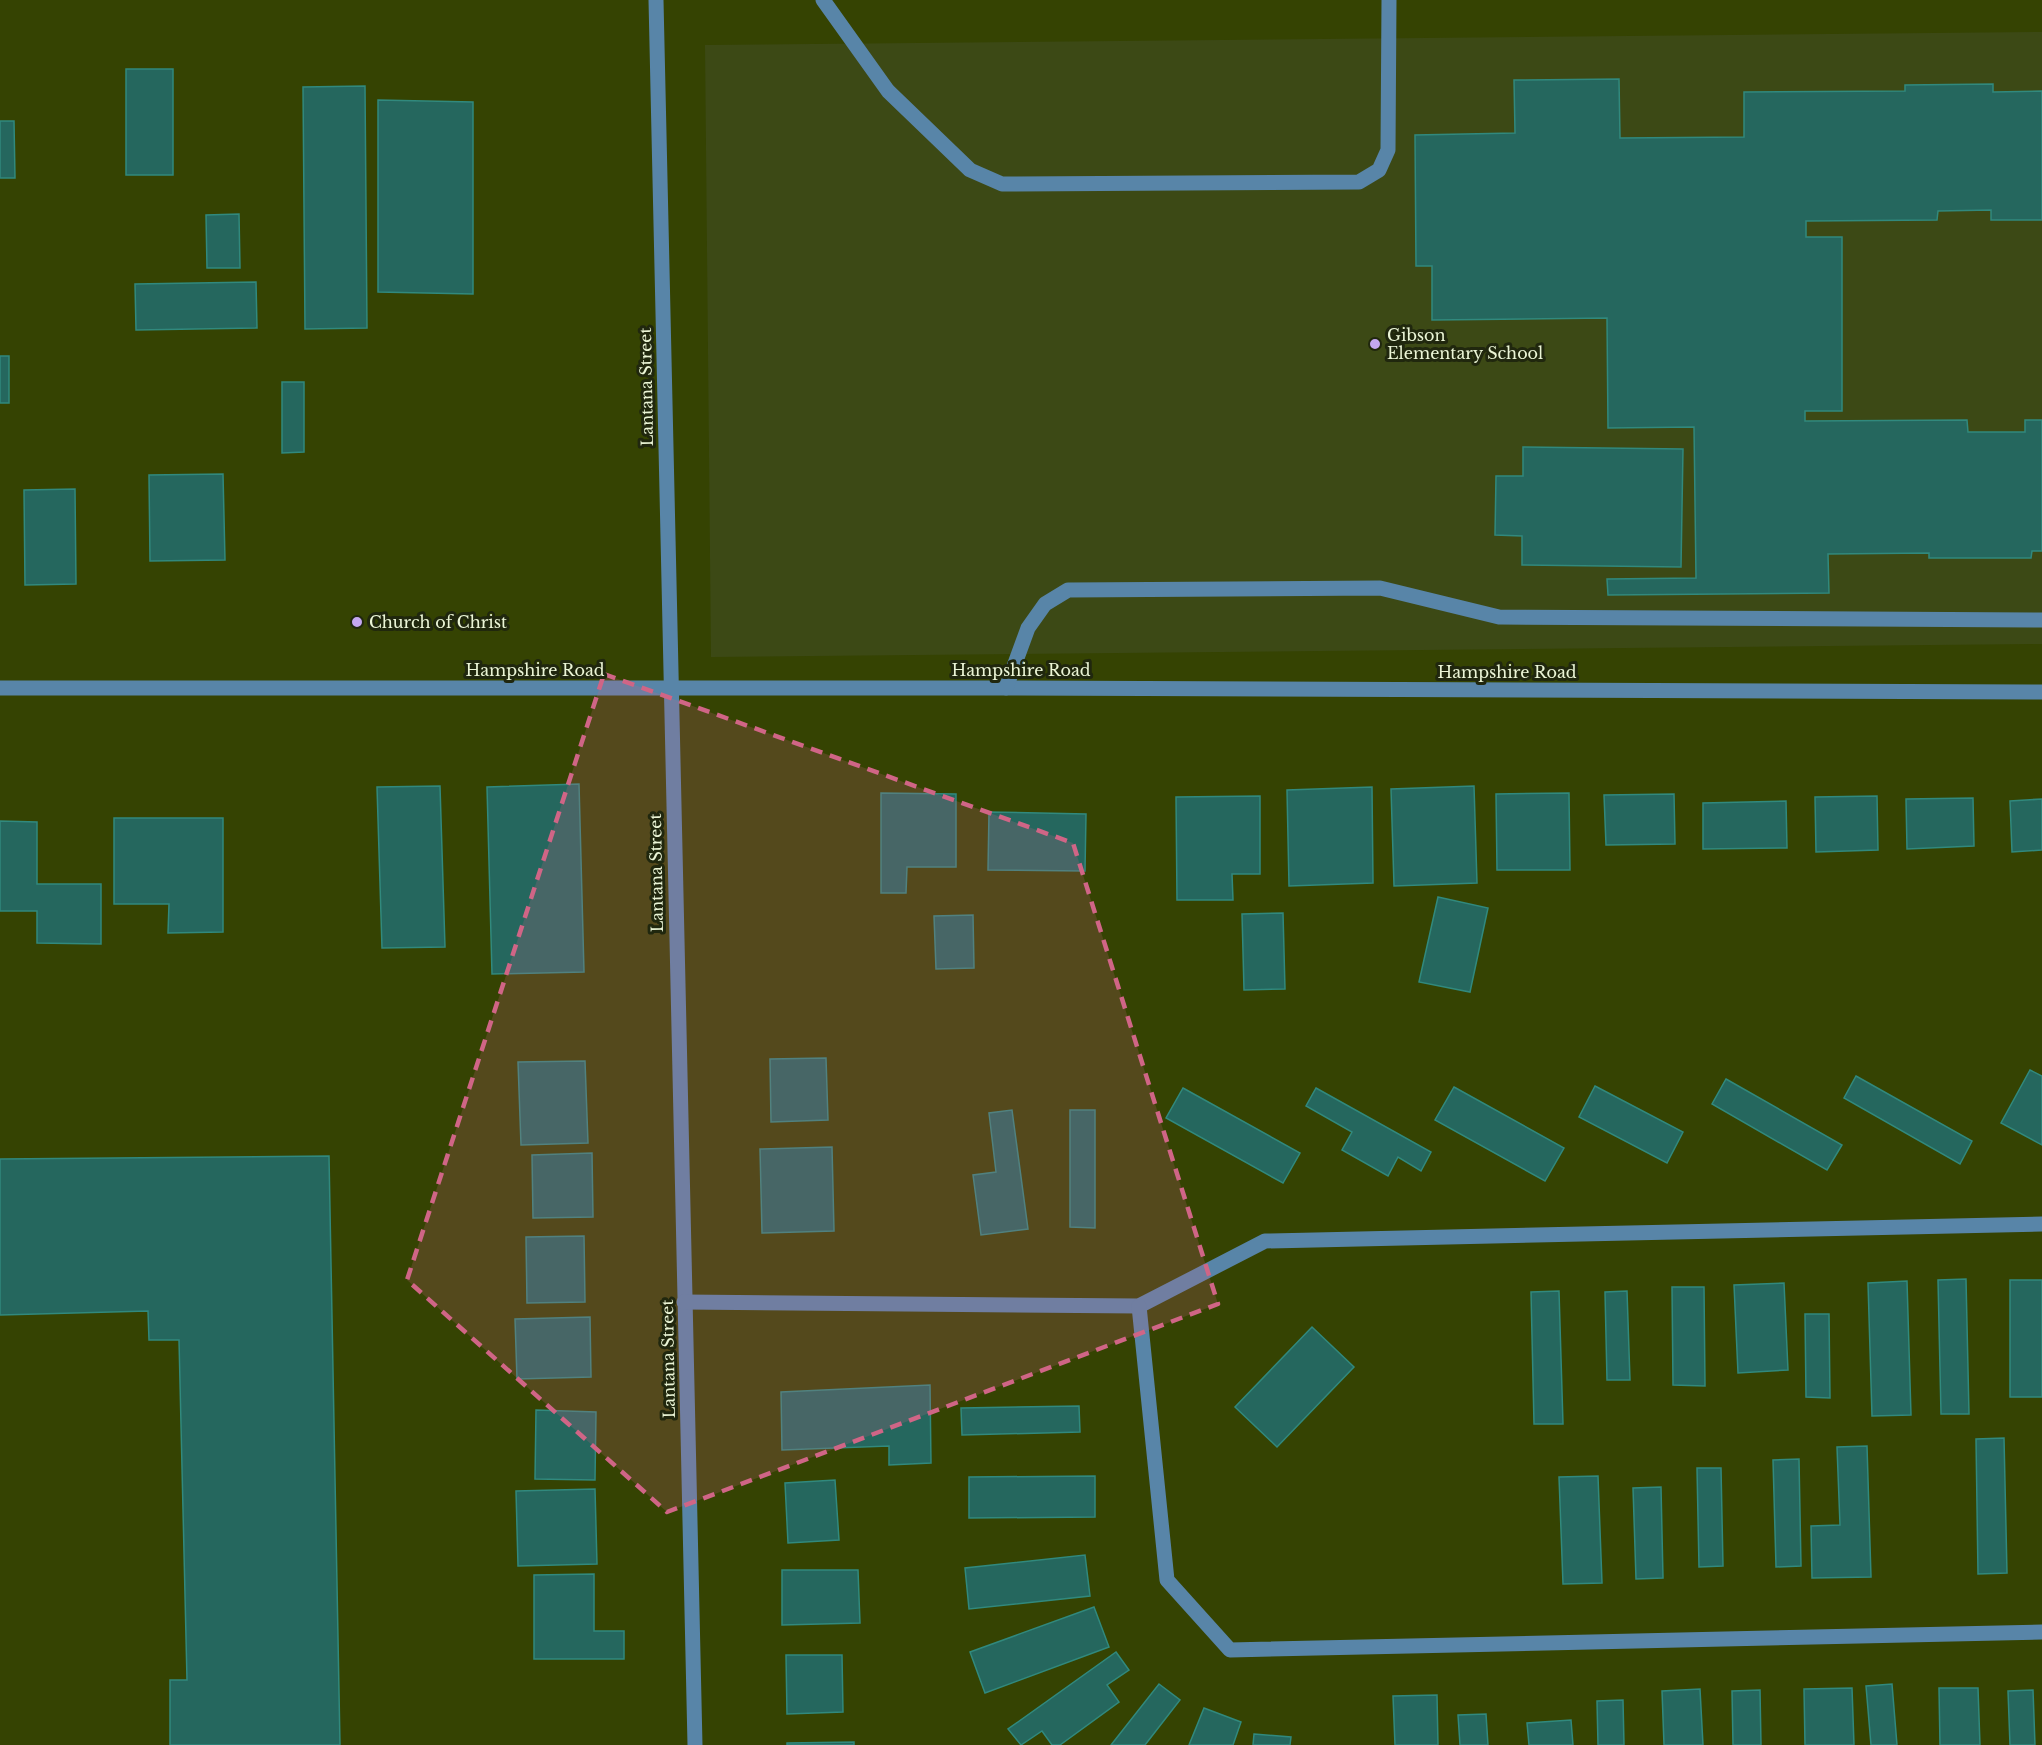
<svg xmlns="http://www.w3.org/2000/svg" width="2042" height="1745" font-family="'Libre Baskerville',serif">
	<style>
		.built { fill: #3c4915 }
		.building { fill: #25675e; stroke: #31897d; stroke-width: 1.5 }
		.lines { fill: none; stroke-linecap: round; stroke-linejoin: round }
		.minor { stroke: #5885a8; stroke-width: 15 }
		.marked { fill: #d06586; fill-opacity: 0.2; stroke: #d06586; stroke-width: 4.5; stroke-dasharray: 12 8; stroke-linejoin: round }
		.poi-dot { fill: #c4a7f1; stroke: #20270e; stroke-width: 2 }
		.labels { text-anchor: middle; stroke-width: 6; stroke-linejoin: round; paint-order: stroke }
		.poi-label { font-size: 16px; fill: #ebf5d6; stroke: #20270e; text-anchor: start }
		.street-label { font-size: 16px; fill: #ebf5d6; stroke: #20270e }
	</style>
	<rect width="100%" height="100%" fill="#354302"/>
	<!-- built -->
	<path class="built" d="M2042 32V644L711 657 705 45Z"/>
	<!-- building -->
	<g class="building">
		<rect x="126" y="69" width="47" height="106"/>
		<path d="M1619 79 1620 138 1744 137V92L1905 91V85L1993 84V92L2042 91V220H1991V210L1938 211 1937 220 1806 221V237H1842V411H1805V421L1967 420 1968 432H2025V420H2042V551H2032L2031 558H1929V553L1828 554 1829 593 1608 595 1607 579 1696 578 1694 427 1608 428 1607 318 1432 320V266H1416L1415 135 1515 133 1514 80Z"/>
		<path d="M365 86 367 328 305 329 303 87Z"/>
		<path d="M378 100 473 102V294L378 292Z"/>
		<path d="M0 121H14L15 178H0Z"/>
		<path d="M239 214 240 268H207L206 215Z"/>
		<path d="M256 282 257 328 136 330 135 284Z"/>
		<rect x="0" y="356" width="9" height="47"/>
		<path d="M282 382H304V452L282 453Z"/>
		<path d="M1523 447 1683 449 1681 567 1522 565V536L1495 535 1496 476H1523Z"/>
		<path d="M223 474 225 560 150 561 149 475Z"/>
		<path d="M75 489 76 584 25 585 24 490Z"/>
		<path d="M579 784 584 972 492 974 487 787Z"/>
		<path d="M440 786 445 947 382 948 377 787Z"/>
		<path d="M1474 786 1477 883 1394 886 1391 789Z"/>
		<path d="M1372 787 1373 883 1289 886 1287 790Z"/>
		<path d="M881 793 956 794V867H907L906 893H881Z"/>
		<path d="M1569 793 1570 870H1497L1496 794Z"/>
		<path d="M1674 794 1675 844 1606 845 1604 795Z"/>
		<path d="M1260 796V874H1232L1233 900H1177L1176 797Z"/>
		<path d="M1877 796 1878 850 1816 852 1815 797Z"/>
		<path d="M1973 798 1974 846 1907 849 1906 799Z"/>
		<path d="M2042 799V850L2012 852 2010 801Z"/>
		<path d="M1786 801 1787 848 1703 849V803Z"/>
		<path d="M989 812 1086 814 1085 871 988 870Z"/>
		<path d="M114 818H223V932L168 933 169 904H114Z"/>
		<path d="M0 821 37 822V884H101V944L37 943V911H0Z"/>
		<path d="M1438 897 1488 908 1470 992 1419 982Z"/>
		<path d="M1283 913 1285 989 1244 990 1242 914Z"/>
		<path d="M973 915 974 968 936 969 934 916Z"/>
		<path d="M826 1058 828 1120 771 1122 770 1059Z"/>
		<path d="M585 1061 588 1143 521 1145 518 1062Z"/>
		<path d="M2030 1070 2042 1076V1145L2001 1123Z"/>
		<path d="M1856 1076 1972 1141 1960 1164 1844 1098Z"/>
		<path d="M1726 1079 1842 1145 1827 1170 1712 1104Z"/>
		<path d="M1595 1086 1683 1132 1667 1163 1579 1117Z"/>
		<path d="M1454 1087 1564 1148 1545 1181 1435 1120Z"/>
		<path d="M1183 1088 1300 1153 1283 1183 1166 1118Z"/>
		<path d="M1316 1088 1431 1152 1421 1171 1398 1157 1388 1176 1342 1150 1352 1132 1306 1106Z"/>
		<path d="M1012 1110 1028 1229 981 1235 973 1175 996 1172 989 1113Z"/>
		<path d="M1070 1110H1095V1228L1070 1227Z"/>
		<path d="M832 1147 834 1231 762 1233 760 1149Z"/>
		<path d="M592 1153 593 1217 533 1218 532 1155Z"/>
		<path d="M329 1156 340 1745H170V1680H187L179 1340H149L148 1311 0 1315V1159Z"/>
		<path d="M584 1236 585 1302 527 1303 526 1237Z"/>
		<path d="M1966 1279 1969 1414H1941L1938 1280Z"/>
		<rect x="2010" y="1280" width="32" height="117"/>
		<path d="M1907 1281 1911 1415 1872 1416 1868 1283Z"/>
		<path d="M1784 1283 1788 1370 1738 1373 1734 1285Z"/>
		<path d="M1672 1287H1704L1705 1386 1673 1385Z"/>
		<path d="M1559 1291 1563 1424H1534L1531 1292Z"/>
		<path d="M1627 1291 1630 1380H1607L1605 1292Z"/>
		<path d="M1805 1314H1829L1830 1398 1806 1397Z"/>
		<path d="M590 1317 591 1377 517 1379 515 1319Z"/>
		<path d="M1312 1327 1354 1367 1277 1447 1235 1407Z"/>
		<path d="M930 1385 931 1463 889 1465V1446L782 1450 781 1392Z"/>
		<path d="M1079 1406 1080 1432 962 1435 961 1408Z"/>
		<path d="M536 1410 596 1412 595 1480 535 1479Z"/>
		<path d="M2004 1438 2007 1573 1978 1574 1976 1439Z"/>
		<path d="M1867 1446 1871 1577 1812 1578 1811 1526 1840 1525 1837 1447Z"/>
		<path d="M1799 1459 1801 1566 1776 1567 1773 1460Z"/>
		<path d="M1697 1468H1721L1723 1566 1699 1567Z"/>
		<path d="M1095 1476V1517L969 1518V1477Z"/>
		<path d="M1598 1476 1602 1583 1563 1584 1559 1477Z"/>
		<path d="M835 1480 839 1540 788 1543 785 1483Z"/>
		<path d="M1661 1487 1663 1578 1636 1579 1633 1488Z"/>
		<path d="M595 1489 597 1564 518 1566 516 1491Z"/>
		<path d="M1085 1555 1090 1596 969 1609 965 1568Z"/>
		<path d="M782 1570H858L860 1623 782 1625Z"/>
		<path d="M594 1574V1631H624V1659H534V1575Z"/>
		<path d="M1094 1607 1109 1647 985 1693 970 1652Z"/>
		<path d="M1116 1652 1129 1670 1107 1685 1119 1702 1060 1745H1052L1042 1731 1021 1745 1008 1729Z"/>
		<path d="M786 1655H842L843 1712 787 1714Z"/>
		<path d="M1159 1684 1180 1700 1145 1745H1111Z"/>
		<path d="M1892 1684 1897 1745H1871L1866 1686Z"/>
		<path d="M1852 1688 1854 1745H1805L1804 1689Z"/>
		<path d="M1939 1688H1978L1980 1745H1940Z"/>
		<path d="M1700 1689 1703 1745H1664L1662 1691Z"/>
		<path d="M1760 1690 1761 1745H1733L1732 1691Z"/>
		<path d="M2033 1690 2035 1745H2010L2008 1691Z"/>
		<path d="M1437 1695 1438 1745H1395L1393 1696Z"/>
		<path d="M1623 1700 1624 1745H1598L1597 1701Z"/>
		<path d="M1204 1708 1241 1722 1233 1745H1189Z"/>
		<path d="M1486 1714 1488 1745H1460L1458 1715Z"/>
		<path d="M1571 1720 1573 1745H1529L1527 1723Z"/>
		<path d="M1254 1734 1291 1737 1290 1745H1253Z"/>
		<path d="M854 1742V1745H787V1743Z"/>
	</g>
	<g class="lines">
		<!-- minor -->
		<g class="minor">
			<path d="M656 0 695 1745"/>
			<path d="M823 0 888 91 970 170 1002 184 1359 182 1379 170 1388 150 1389 0"/>
			<path d="M0 688H1006L2042 692"/>
			<path d="M1006 688 1028 628 1045 604 1068 590 1380 588 1499 617 2042 620"/>
			<path d="M684 1302 1139 1306 1265 1241 2042 1224"/>
			<path d="M1139 1306 1167 1580 1230 1650 2042 1632"/>
		</g>
	</g>
	<!-- marked area -->
	<path class="marked" d="M604 674 1073 843 1218 1304 667 1512 407 1280Z"/>
	<!-- markers -->
	<g class="poi-dot">
		<circle cx="1375" cy="344" r="6"/>
		<circle cx="357" cy="622" r="6"/>
	</g>
	<g class="labels">
		<!-- poi labels -->
		<g class="poi-label">
			<text x="1387" y="341">Gibson<tspan x="1387" dy="18">Elementary School</tspan></text>
			<text x="369" y="628">Church of Christ</text>
		</g>
		<!-- street labels -->
		<g class="street-label">
			<text transform="translate(646 387) rotate(-91)" y="6">Lantana Street</text>
			<text x="535" y="676">Hampshire Road</text>
			<text x="1021" y="676">Hampshire Road</text>
			<text x="1507" y="678">Hampshire Road</text>
			<text transform="translate(656 873) rotate(-91)" y="6">Lantana Street</text>
			<text transform="translate(668 1359) rotate(-91)" y="6">Lantana Street</text>
		</g>
	</g>
</svg>
